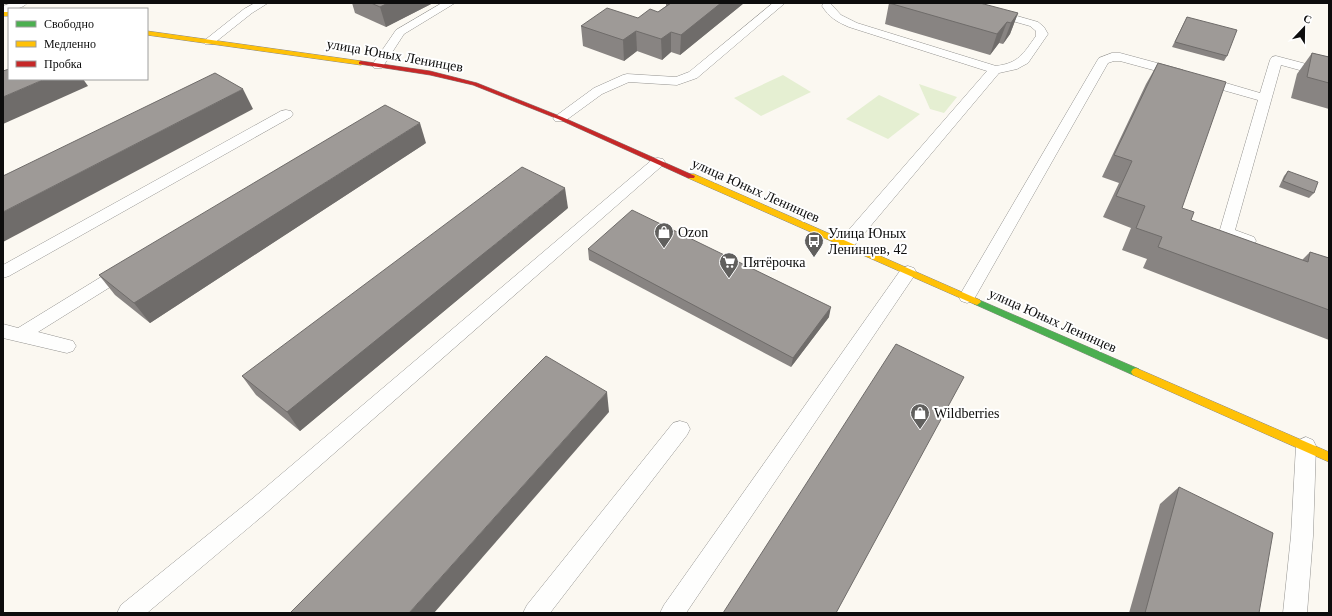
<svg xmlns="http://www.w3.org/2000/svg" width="1332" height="616" font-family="'Times New Roman',serif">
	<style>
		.green { fill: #e5efd2 }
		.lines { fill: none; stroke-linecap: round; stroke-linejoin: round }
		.lane-casing { stroke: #949390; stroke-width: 1 }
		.fast-casing { stroke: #8b8986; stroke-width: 1 }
		.slow-casing { stroke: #8b8986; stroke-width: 1 }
		.jam-casing { stroke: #8b8986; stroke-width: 1 }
		.lane { fill: #fefefd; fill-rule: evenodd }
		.fast { fill: #4caf50; fill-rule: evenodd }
		.slow { fill: #ffc107; fill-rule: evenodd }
		.jam { fill: #c62828; fill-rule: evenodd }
		.wall { fill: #888482 }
		.shaded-wall { fill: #6f6c6a }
		.building { fill: #9e9a97; stroke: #6f6c6a }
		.labels { text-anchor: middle; stroke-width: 4; stroke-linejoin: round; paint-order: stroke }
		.street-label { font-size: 14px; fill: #0d0d0d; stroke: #fff }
		.poi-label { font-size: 14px; fill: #0d0d0d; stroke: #fff; text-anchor: start }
	</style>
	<rect width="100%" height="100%" fill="#fbf8f1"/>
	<!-- green -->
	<g class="green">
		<path d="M783 75 811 92 761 116 734 98Z"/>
		<path d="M919 84 957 97 944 113 930 109Z"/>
		<path d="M879 95 920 114 888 139 846 119Z"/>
	</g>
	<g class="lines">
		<defs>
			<g id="lane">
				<path d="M12 3H27C24 8 15 9 9 9V12L3 13V6Z"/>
				<path d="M255 3H268L252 13 213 44H205L203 42 205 40 244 9Z"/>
				<path d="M442 3H455L404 34 382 68H374L372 65 396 30Z"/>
				<path d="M773 3H785L697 78 677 85 629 82 602 94 565 121H555L553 118 594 88 623 75 627 74 676 77 689 72Z"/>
				<path d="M828 3 831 4 841 15 857 23 996 66C1019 63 1023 54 1036 36V31L1030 26 956 5 955 3H972L1038 22 1044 27 1048 34 1028 63 1017 69 999 73 852 248 846 249 840 248 838 244 840 240 987 71 849 27C837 22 829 17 822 6L823 4Z"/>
				<path d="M1112 53H1120L1183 70 1185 73 1183 76 1179 77 1120 61H1114L1108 63 973 301 967 303 961 301 959 297 961 293 1097 61 1099 58Z"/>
				<path d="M1276 56 1329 70V78L1281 65 1235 230 1254 237 1256 241 1254 245 1248 246 1222 237 1219 233 1258 100 1198 83 1196 80 1198 77 1202 76 1260 93 1270 60 1272 57Z"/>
				<path d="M286 110 291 111 293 114 291 117 9 276 3 278V265L281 111Z"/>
				<path d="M658 158 663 159 665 162 663 165 266 513 147 613H117L121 605 252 499 653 159Z"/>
				<path d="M125 264 131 266 133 270 131 274 38 332 73 341 76 346 73 351 67 353 3 338V324L18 328 119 266Z"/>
				<path d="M908 266 914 268 916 272 914 276 686 613H660L664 605 902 268Z"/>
				<path d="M680 421 687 423 690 429 687 435 550 613H523L527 605 673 423Z"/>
				<path d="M1306 437 1313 440 1316 446 1313 536 1307 613H1283L1291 536 1296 446 1299 440Z"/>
			</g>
			<path id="fast" d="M977 299 1139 369 1141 372 1139 375 1136 376 1133 375 974 304 973 302Z"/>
			<g id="slow">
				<rect x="3" y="12" width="6" height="4"/>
				<path d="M147 31 361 61 364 63 361 65 147 35Z"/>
				<path d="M688 174H694L980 300 981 302 977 305 974 304 688 178Z"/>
				<path d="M1136 368 1329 452V462L1133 375 1131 372 1133 369Z"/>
			</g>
			<path id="jam" d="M361 61 430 71 477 83 562 117 695 176 694 178H688L558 119 473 85 430 75 359 64V62Z"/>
		</defs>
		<!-- lane casing -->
		<use href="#lane" class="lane-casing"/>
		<!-- fast casing -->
		<use href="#fast" class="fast-casing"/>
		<!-- slow casing -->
		<use href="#slow" class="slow-casing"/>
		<!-- jam casing -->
		<use href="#jam" class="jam-casing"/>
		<!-- lane -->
		<use href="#lane" class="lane"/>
		<!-- fast -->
		<use href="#fast" class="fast"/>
		<!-- slow -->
		<use href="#slow" class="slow"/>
		<!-- jam -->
		<use href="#jam" class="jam"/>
	</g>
	<!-- wall -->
	<g class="wall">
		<path d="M352 3H433L386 27 355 13Z"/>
		<path d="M666 3H744L680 55 671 52 662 60 637 51 624 61 583 46 581 26 638 18 658 12 666 6Z"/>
		<path d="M889 3 1018 13 1010 34 1003 44 999 43 990 55 885 24Z"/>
		<path d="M1187 17 1227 56 1224 61 1172 47Z"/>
		<path d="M1312 53 1329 57V109L1291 98 1297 74Z"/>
		<path d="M1158 63 1182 208 1191 220 1302 260 1310 252 1329 258V340L1143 268 1147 259 1122 250 1131 228 1103 217 1119 183 1102 177 1146 84Z"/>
		<path d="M426 143 150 323 115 295 99 275Z"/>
		<path d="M1288 171 1314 193 1309 198 1279 187 1284 176Z"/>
		<path d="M568 208 300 431 256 395 242 376Z"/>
		<path d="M588 249 829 317 791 367 589 260Z"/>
		<path d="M1179 487 1259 613H1129L1160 504Z"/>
	</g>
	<!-- shaded-wall -->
	<g class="shaded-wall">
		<path d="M388 3H433L386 27 380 7Z"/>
		<path d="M721 3H744L680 55 681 35Z"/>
		<path d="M1018 13 1010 34 1003 44 1011 23Z"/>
		<path d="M1007 22 999 43 990 55 997 34Z"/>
		<path d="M636 31 637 51 624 61 623 40Z"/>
		<path d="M671 32V52L662 60 661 39Z"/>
		<path d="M45 79H83L88 86 3 124V97Z"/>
		<path d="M243 89 253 109 3 242V212Z"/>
		<path d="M420 123 426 143 150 323 134 303Z"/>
		<path d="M565 188 568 208 300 431 287 412Z"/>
		<path d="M831 307 829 317 791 367 793 358Z"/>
		<path d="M607 392 609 412 434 613H409Z"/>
	</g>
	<!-- building -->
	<g class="building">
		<path d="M371 3H388L380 7Z"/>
		<path d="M671 3H721L681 35 671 32 661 39 636 31 623 40 581 26 607 8 638 18 650 9 658 12Z"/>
		<path d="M889 3H980L1018 13 1011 23 1007 22 997 34Z"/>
		<path d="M1187 17 1237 30 1227 56 1175 42Z"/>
		<path d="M1312 53 1329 57V83L1307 77Z"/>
		<path d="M1158 63 1226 82 1182 208 1194 212 1191 220 1308 262 1310 252 1329 258V310L1158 247 1162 237 1136 228 1145 206 1116 196 1132 161 1114 155Z"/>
		<path d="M9 69V79H45L3 97V71Z"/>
		<path d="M215 73 243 89 3 212V176Z"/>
		<path d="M385 105 420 123 134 303 99 275Z"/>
		<path d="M522 167 565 188 287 412 242 376Z"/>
		<path d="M1288 171 1318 182 1314 193 1283 181Z"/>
		<path d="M632 210 831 307 793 358 588 249Z"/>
		<path d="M896 344 964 377 836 613H723Z"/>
		<path d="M546 356 607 392 409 613H290Z"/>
		<path d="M1179 487 1273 533 1259 613H1145Z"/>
	</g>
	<!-- icons -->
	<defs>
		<symbol id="shop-pin" viewBox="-11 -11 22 30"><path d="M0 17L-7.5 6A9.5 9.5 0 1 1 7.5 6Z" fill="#605f5d" stroke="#fff"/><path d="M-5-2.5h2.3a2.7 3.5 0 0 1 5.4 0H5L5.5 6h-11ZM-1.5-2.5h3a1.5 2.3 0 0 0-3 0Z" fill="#fff"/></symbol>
		<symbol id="bus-pin" viewBox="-11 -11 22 30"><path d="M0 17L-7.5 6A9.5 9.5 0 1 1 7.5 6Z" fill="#605f5d" stroke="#fff"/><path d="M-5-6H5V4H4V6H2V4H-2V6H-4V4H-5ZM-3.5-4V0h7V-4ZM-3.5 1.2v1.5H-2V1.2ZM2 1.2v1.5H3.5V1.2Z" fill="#fff"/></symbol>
		<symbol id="supermarket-pin" viewBox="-11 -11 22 30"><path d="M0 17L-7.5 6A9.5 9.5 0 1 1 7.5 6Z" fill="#605f5d" stroke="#fff"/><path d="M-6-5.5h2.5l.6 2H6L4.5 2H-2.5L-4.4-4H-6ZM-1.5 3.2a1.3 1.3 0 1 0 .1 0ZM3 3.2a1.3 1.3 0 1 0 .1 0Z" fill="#fff"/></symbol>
	</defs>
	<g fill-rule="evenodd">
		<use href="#shop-pin" x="653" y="221" width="22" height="30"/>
		<use href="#bus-pin" x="803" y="230" width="22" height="30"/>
		<use href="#supermarket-pin" x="718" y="251" width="22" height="30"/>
		<use href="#shop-pin" x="909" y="402" width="22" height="30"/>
	</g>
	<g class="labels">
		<!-- street labels -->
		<g class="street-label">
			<text transform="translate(395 55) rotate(10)" y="5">улица Юных Ленинцев</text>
			<text transform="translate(756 190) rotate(24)" y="5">улица Юных Ленинцев</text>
			<text transform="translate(1053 320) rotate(24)" y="5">улица Юных Ленинцев</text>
		</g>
		<!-- poi labels -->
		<g class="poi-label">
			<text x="678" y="237">Ozon</text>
			<text x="828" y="238">Улица Юных<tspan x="828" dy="16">Ленинцев, 42</tspan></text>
			<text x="743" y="267">Пятёрочка</text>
			<text x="934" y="418">Wildberries</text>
		</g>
	</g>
	<!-- border -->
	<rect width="1332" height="616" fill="none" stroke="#0d0d0d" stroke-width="8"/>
	<!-- legend -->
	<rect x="8" y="8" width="140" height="72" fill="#ffffff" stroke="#9e9e9e"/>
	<rect x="16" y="21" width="20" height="6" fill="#4caf50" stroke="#9e9e9e"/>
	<text x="44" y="28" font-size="12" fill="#0d0d0d">Свободно</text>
	<rect x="16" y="41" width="20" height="6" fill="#ffc107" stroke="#9e9e9e"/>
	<text x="44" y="48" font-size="12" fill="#0d0d0d">Медленно</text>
	<rect x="16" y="61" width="20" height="6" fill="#c62828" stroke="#9e9e9e"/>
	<text x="44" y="68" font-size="12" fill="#0d0d0d">Пробка</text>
	<!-- north arrow -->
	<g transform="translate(1304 28) rotate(22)" stroke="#ffffff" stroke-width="3" paint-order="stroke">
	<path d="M0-3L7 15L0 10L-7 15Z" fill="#0d0d0d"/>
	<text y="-6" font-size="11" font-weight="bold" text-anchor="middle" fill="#0d0d0d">С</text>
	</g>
</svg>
